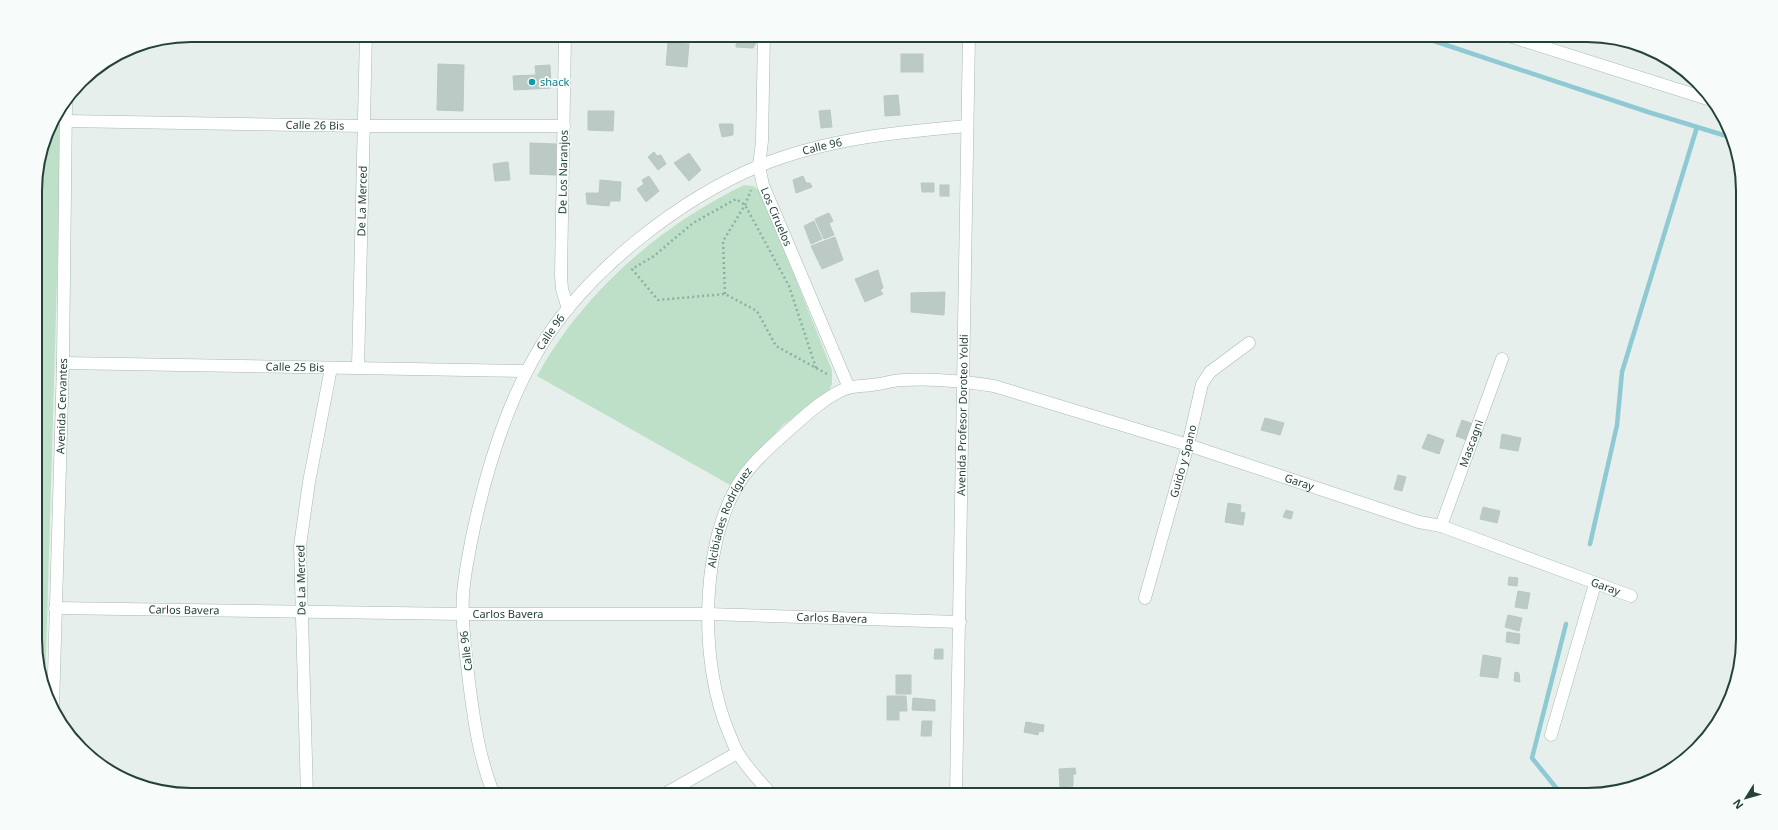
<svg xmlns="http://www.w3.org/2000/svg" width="1778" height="830" font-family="'Noto Sans',sans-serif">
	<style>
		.green { fill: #bfe0c8 }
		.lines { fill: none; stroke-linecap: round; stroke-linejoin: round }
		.stream { stroke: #8ec9d4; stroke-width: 4.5 }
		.building { fill: #bbcac4; stroke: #b8c9c2 }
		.street-casing { stroke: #a8b8b2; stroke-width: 13 }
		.path { stroke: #86b3a5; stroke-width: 2.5; stroke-dasharray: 2 3; stroke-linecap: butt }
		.street { stroke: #fff; stroke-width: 12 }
		.culture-dot { fill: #0f9aa8; stroke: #f7fbf9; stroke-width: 1.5 }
		.labels { text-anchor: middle; stroke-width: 3.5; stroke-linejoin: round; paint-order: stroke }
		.culture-label { font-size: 11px; fill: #0d838f; stroke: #f7fbf9; text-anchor: start }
		.street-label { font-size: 11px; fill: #24423a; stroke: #f7fbf9 }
		.rim { fill: none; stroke: #24423a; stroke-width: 2 }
	</style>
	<rect width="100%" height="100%" fill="#e6efeb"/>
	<!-- green -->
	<g class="green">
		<path d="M62 108 45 690 36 659 35 181 51 122Z"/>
		<path d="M744 185 753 186 761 192 832 370V384L829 390 783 425 730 485 537 376C582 294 659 226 744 185Z"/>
	</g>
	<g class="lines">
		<!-- stream -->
		<g class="stream">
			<path d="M1416 35 1648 112 1697 127 1622 372 1617 425 1590 544"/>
			<path d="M1697 127 1733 138"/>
			<path d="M1562 795 1532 758 1566 624"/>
		</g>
	</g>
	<!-- building -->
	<g class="building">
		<path d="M476 35H549V39L477 42Z"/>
		<path d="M737 35H758V39L753 48 736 47Z"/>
		<path d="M668 43 689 44 687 67 666 65Z"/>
		<rect x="901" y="54" width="22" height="18"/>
		<path d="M438 64 464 65 463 111 437 110Z"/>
		<path d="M550 65 551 88 514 90 513 76 536 75 535 66Z"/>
		<path d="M898 95 900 115 885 116 884 96Z"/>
		<path d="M830 110 832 127 821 128 819 111Z"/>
		<path d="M588 111H614L613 131 588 130Z"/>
		<path d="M719 124H733V135L722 137Z"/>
		<path d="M530 143 556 144V175L530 174Z"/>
		<path d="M654 152 657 156 661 155 666 164 658 170 648 157Z"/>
		<path d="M689 153 701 170 689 181 674 163Z"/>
		<path d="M508 162 510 180 495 181 493 164Z"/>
		<path d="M649 176 659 191 646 202 637 189 644 184 642 180Z"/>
		<path d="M803 176 806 183H810L812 187 796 193 793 180Z"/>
		<path d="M600 180 621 182 620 201H610L609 206 587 204 586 193H599Z"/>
		<path d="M921 183H934V192H922Z"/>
		<rect x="940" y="185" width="9" height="11"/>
		<path d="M829 213 833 221 829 223 834 235 824 239 815 219Z"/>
		<path d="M814 221 822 239 811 244 804 226Z"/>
		<path d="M835 237 843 260 822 269 811 246Z"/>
		<path d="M878 270 883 288 880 290 883 294 865 302 855 279Z"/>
		<path d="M945 292 944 315 911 312V293Z"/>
		<path d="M1265 418 1284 423 1280 435 1261 430Z"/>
		<path d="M1462 420 1473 424 1467 440 1456 436Z"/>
		<path d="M1428 434 1444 440 1439 454 1422 448Z"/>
		<path d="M1502 434 1521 438 1518 451 1500 448Z"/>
		<path d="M1398 475 1406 477 1402 491 1394 489Z"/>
		<path d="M1228 503 1241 505 1240 512 1245 513 1243 525 1225 522Z"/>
		<path d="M1483 507 1500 511 1497 523 1480 519Z"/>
		<path d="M1286 510 1293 512 1291 519 1283 517Z"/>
		<path d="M1509 577 1518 578 1517 586 1508 585Z"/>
		<path d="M1518 591 1530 593 1527 609 1515 607Z"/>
		<path d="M1508 615 1522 618 1519 631 1505 627Z"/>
		<path d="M1507 632 1520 634 1519 644 1506 642Z"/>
		<path d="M935 649H943V659H934Z"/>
		<path d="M1483 655 1501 658 1498 678 1480 676Z"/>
		<path d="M1515 672 1519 673 1520 682 1514 681Z"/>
		<rect x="896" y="675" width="15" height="19"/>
		<path d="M887 696H906L907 711H899V720H887Z"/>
		<path d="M913 698 935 700V711L912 710Z"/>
		<path d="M922 721H932L931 736H921Z"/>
		<path d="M1026 722 1044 725 1043 732 1039 731 1038 735 1024 732Z"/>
		<path d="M1075 768 1076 774H1073V786L1060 787 1059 769Z"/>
	</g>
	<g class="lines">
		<defs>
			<g id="street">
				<path d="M565 35 561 276 562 289 568 309"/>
				<path id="s1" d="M764 35 762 141 759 166 763 185 849 388"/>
				<path d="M1506 35 1714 101"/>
				<path id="s2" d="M65 121 365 126H564"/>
				<path id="s3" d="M63 363 527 371"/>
				<path id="s4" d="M358 367 366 35"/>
				<path id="s5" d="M1441 526 1502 359"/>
				<path id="s6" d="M1145 598 1188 445 1202 384 1210 372 1249 343"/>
				<path id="s7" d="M55 608 463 614H708L960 622"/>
				<path id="s8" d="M53 708 63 363 66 103"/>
				<path d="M1551 735 1595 584"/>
				<path d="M307 795 300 546 309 482 331 368"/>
				<path id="s9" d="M494 795C479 758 474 721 469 682 466 653 461 624 463 595 464 577 468 559 471 542 485 473 507 398 546 338 593 267 680 199 759 166 825 139 897 132 967 126"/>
				<path d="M663 795 737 753"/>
				<path id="s10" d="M772 795C760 782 747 768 738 753 734 747 732 740 729 733 700 666 700 553 736 488 748 466 770 447 789 430 807 414 825 397 847 388 855 386 864 386 872 385 883 384 893 380 903 380 934 378 964 381 994 386L1188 445 1419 522 1441 526 1631 596"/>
				<path id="s11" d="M956 795 969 35"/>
			</g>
		</defs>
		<!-- street casing -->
		<use href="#street" class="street-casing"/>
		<!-- path -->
		<g class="path">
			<path d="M725 294 723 241 745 205 751 190"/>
			<path d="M816 368 789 286 745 205 736 199 693 223 654 256 632 269 658 300 725 294 757 311 776 346 829 375"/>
		</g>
		<!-- street -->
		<use href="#street" class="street"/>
	</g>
	<!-- markers -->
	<circle class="culture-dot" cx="532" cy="82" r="4"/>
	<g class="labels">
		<!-- culture labels -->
		<g class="culture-label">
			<text x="540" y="86">shack</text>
		</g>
		<!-- street labels -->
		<g class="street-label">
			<text dy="4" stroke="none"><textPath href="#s2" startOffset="250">Calle 26 Bis</textPath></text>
			<text dy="4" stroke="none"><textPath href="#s9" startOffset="819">Calle 96</textPath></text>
			<text transform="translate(563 172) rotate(-89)" y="4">De Los Naranjos</text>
			<text dy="4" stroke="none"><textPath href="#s4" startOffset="166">De La Merced</textPath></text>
			<text dy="4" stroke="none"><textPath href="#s1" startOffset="185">Los Ciruelos</textPath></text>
			<text dy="4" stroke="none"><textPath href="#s9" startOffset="483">Calle 96</textPath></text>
			<text dy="4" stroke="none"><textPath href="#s3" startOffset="232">Calle 25 Bis</textPath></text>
			<text dy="4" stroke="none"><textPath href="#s8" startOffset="302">Avenida Cervantes</textPath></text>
			<text dy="4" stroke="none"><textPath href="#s11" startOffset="380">Avenida Profesor Doroteo Yoldi</textPath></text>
			<text dy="4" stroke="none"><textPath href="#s5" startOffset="88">Mascagni</textPath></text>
			<text dy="4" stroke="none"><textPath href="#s6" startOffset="142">Guido y Spano</textPath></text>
			<text dy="4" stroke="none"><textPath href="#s10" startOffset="947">Garay</textPath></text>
			<text dy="4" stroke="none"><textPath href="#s10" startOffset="298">Alcibiades Rodríguez</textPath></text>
			<text transform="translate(301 580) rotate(-91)" y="4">De La Merced</text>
			<text dy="4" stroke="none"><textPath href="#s10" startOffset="1271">Garay</textPath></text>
			<text dy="4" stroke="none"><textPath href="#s7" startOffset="129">Carlos Bavera</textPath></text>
			<text dy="4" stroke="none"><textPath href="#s7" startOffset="453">Carlos Bavera</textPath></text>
			<text dy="4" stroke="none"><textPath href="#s7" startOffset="777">Carlos Bavera</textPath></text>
			<text transform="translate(466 651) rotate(-97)" y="4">Calle 96</text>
		</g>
	</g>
	<!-- crop -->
	<path d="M0 0H1778V830H0ZM191 42H1587A149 149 0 0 1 1736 191V639A149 149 0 0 1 1587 788H191A149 149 0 0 1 42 639V191A149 149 0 0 1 191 42Z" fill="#f7fbf9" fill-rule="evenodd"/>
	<path class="rim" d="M191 42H1587A149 149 0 0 1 1736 191V639A149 149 0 0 1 1587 788H191A149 149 0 0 1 42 639V191A149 149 0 0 1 191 42Z"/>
	<!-- north arrow -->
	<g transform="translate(1746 798) rotate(233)" stroke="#f7fbf9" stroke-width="3" paint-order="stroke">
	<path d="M0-3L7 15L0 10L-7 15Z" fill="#24423a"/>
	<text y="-6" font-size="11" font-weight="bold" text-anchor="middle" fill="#24423a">N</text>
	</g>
</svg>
